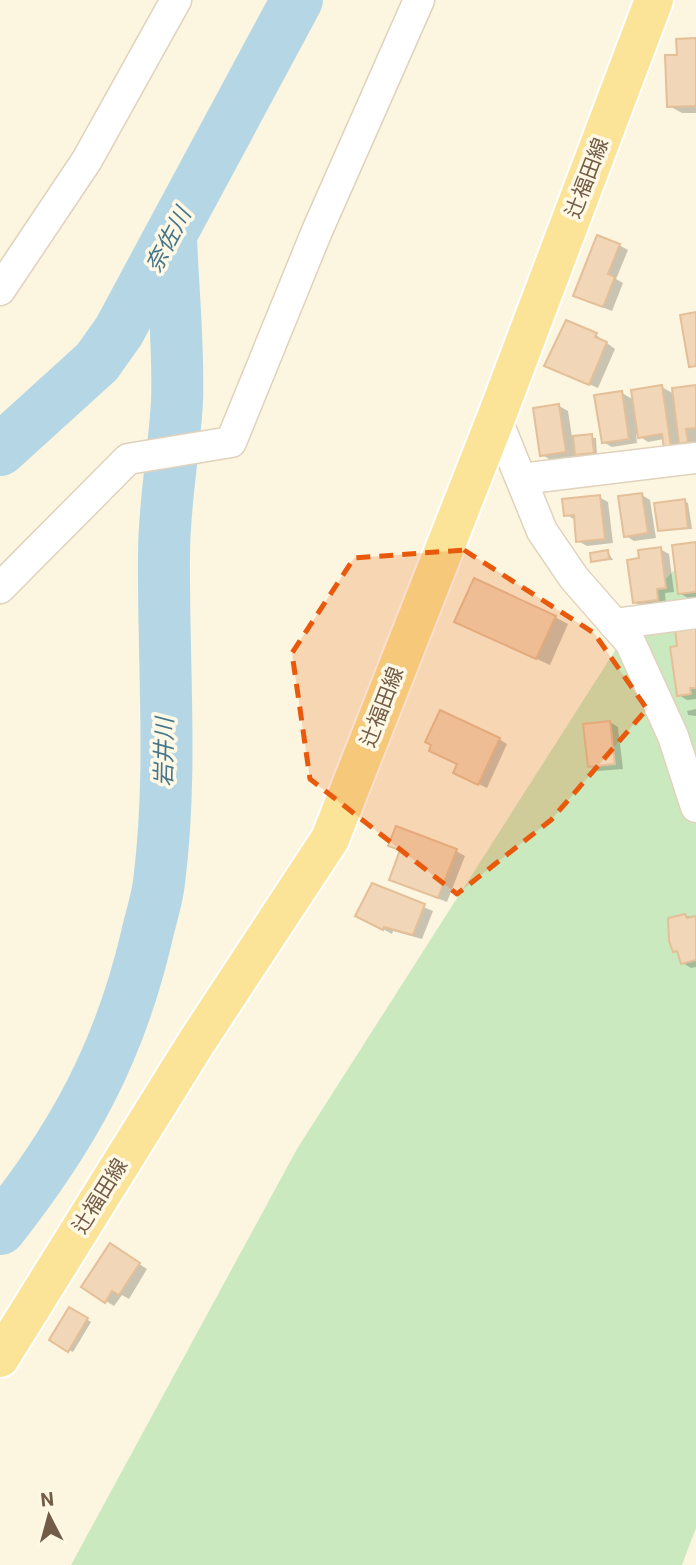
<svg xmlns="http://www.w3.org/2000/svg" width="696" height="1565" font-family="Roboto,'Noto Sans JP',sans-serif">
	<style>
		.green { fill: #cae9bf }
		.shadow { fill: #0003 }
		.lines { fill: none; stroke-linecap: round; stroke-linejoin: round }
		.river { stroke: #b5d7e5; stroke-width: 52 }
		.building { fill: #f1d6b7; stroke: #e4bf98; stroke-width: 2 }
		.minor-casing { stroke: #e0d2bc; stroke-width: 33 }
		.major-casing { stroke: #fff; stroke-width: 42 }
		.minor { stroke: #fff; stroke-width: 30 }
		.major { stroke: #fbe497; stroke-width: 38 }
		.marked { fill: #e8590c; fill-opacity: 0.2; stroke: #e8590c; stroke-width: 5; stroke-dasharray: 14 9; stroke-linejoin: round }
		.labels { text-anchor: middle; stroke-width: 7; stroke-linejoin: round; paint-order: stroke }
		.street-label { font-size: 21px; fill: #725c47; stroke: #fff8e5 }
		.water-label { font-size: 23px; font-style: italic; fill: #44778c; stroke: #fff8e5 }
	</style>
	<rect width="100%" height="100%" fill="#fcf5df"/>
	<!-- green -->
	<path class="green" d="M687 558 696 560V1528L682 1565H71L297 1149 653 591Z"/>
	<!-- shadow -->
	<g class="shadow">
		<path d="M696 40V113H682L669 106 679 56Z"/>
		<path d="M619 245 628 250 616 279 623 283 612 311 584 300Z"/>
		<path d="M596 335 615 349 598 388 555 370Z"/>
		<path d="M662 387 674 394 696 387V447L689 448 678 441 679 452 674 453 664 439 648 442 636 434 637 443 612 447 603 442 622 393 634 400Z"/>
		<path d="M559 406 568 411 572 437 596 438 597 455 580 456 574 453 575 456 551 460 542 455Z"/>
		<path d="M642 495 650 500 656 538 634 541 626 536Z"/>
		<path d="M599 497 608 502 613 543 587 546 578 541 576 520 566 515Z"/>
		<path d="M684 501 688 503 692 529 660 530Z"/>
		<path d="M696 544V597L688 598 679 593Z"/>
		<path d="M660 549 669 554 674 592 665 593 666 604 643 607 634 602 641 560Z"/>
		<path d="M608 552 613 560 592 561Z"/>
		<path d="M555 617 568 624 550 665 469 628Z"/>
		<path d="M696 628V699L687 700 679 695V647Z"/>
		<path d="M696 709V716L688 715 687 711Z"/>
		<path d="M610 722 618 727 623 769 598 771 590 766Z"/>
		<path d="M499 739 507 744 487 788 464 777Z"/>
		<path d="M390 845 456 851 465 856 447 902 400 884 402 851Z"/>
		<path d="M373 886 433 911 422 939 393 931 392 934 366 920Z"/>
		<path d="M685 916 696 917V967L691 968 683 963 680 954 674 951Z"/>
		<path d="M119 1251 147 1269 129 1299 122 1295 114 1306 106 1301Z"/>
		<path d="M70 1309 91 1322 73 1352 51 1340Z"/>
	</g>
	<g class="lines">
		<!-- river -->
		<g class="river">
			<path d="M0 450 97 362 119 331 297 0"/>
			<path d="M0 1229C73 1137 119 1053 146 939 150 920 157 901 159 882 173 773 163 664 164 555 164 503 174 453 177 402 179 348 173 292 171 238"/>
		</g>
	</g>
	<!-- building -->
	<g class="building">
		<path d="M696 38V106L667 107 665 55H677L676 39Z"/>
		<path d="M597 235 620 244 608 274 615 277 603 307 573 296Z"/>
		<path d="M696 312V366L689 367 680 315Z"/>
		<path d="M566 320 597 333 595 337 607 342 589 385 544 366Z"/>
		<path d="M662 385 671 447 664 449 662 434 638 438 631 390Z"/>
		<path d="M696 385V428L686 429 688 442 679 444 672 388Z"/>
		<path d="M622 391 629 439 602 443 594 395Z"/>
		<path d="M559 404 566 452 540 456 533 408Z"/>
		<path d="M592 434 594 453 575 455 573 436Z"/>
		<path d="M642 493 648 533 624 537 618 496Z"/>
		<path d="M600 495 605 539 576 542 574 515 564 516 562 499Z"/>
		<path d="M685 499 688 528 658 531 654 503Z"/>
		<path d="M696 542V592L678 594 672 545Z"/>
		<path d="M661 547 666 588 657 589 658 600 633 603 627 560 639 558 638 550Z"/>
		<path d="M608 550 609 559 591 562 590 553Z"/>
		<path d="M474 578 556 616 536 659 454 622Z"/>
		<path d="M696 626V688H690L691 694 677 696 670 647 677 646 675 629Z"/>
		<path d="M440 710 500 738 478 785 453 773 457 764 429 751 431 745 425 742Z"/>
		<path d="M610 721 615 764 588 767 583 724Z"/>
		<path d="M396 826 457 849 438 898 389 880 400 850 388 846Z"/>
		<path d="M372 883 425 904 413 935 384 927 383 930 355 916Z"/>
		<path d="M685 914 687 918 696 916V960L681 964 677 951 673 952 669 941 668 918Z"/>
		<path d="M110 1243 140 1263 119 1295 112 1291 105 1303 81 1287Z"/>
		<path d="M69 1307 88 1318 68 1352 49 1340Z"/>
	</g>
	<g class="lines">
		<defs>
			<g id="minor">
				<path d="M0 290 87 160 176 0"/>
				<path d="M496 418 542 531 574 578 630 642 673 736 696 807"/>
				<path d="M521 479 696 458"/>
				<path d="M0 588 128 459 231 442 317 231 419 0"/>
				<path d="M614 624 696 613"/>
			</g>
			<path id="major" d="M0 1358 196 1043 330 839 496 418 654 0"/>
		</defs>
		<!-- minor casing -->
		<use href="#minor" class="minor-casing"/>
		<!-- major casing -->
		<use href="#major" class="major-casing"/>
		<!-- minor -->
		<use href="#minor" class="minor"/>
		<!-- major -->
		<use href="#major" class="major"/>
	</g>
	<!-- marked area -->
	<path class="marked" d="M464 550 594 633 647 709 551 820 457 894 310 779 292 653 354 558Z"/>
	<g class="labels">
		<!-- street labels -->
		<g class="street-label">
			<text transform="translate(587 178) rotate(-69)" y="7">辻福田線</text>
			<text transform="translate(382 707) rotate(-69)" y="7">辻福田線</text>
			<text transform="translate(100 1196) rotate(-58)" y="7">辻福田線</text>
		</g>
		<!-- water labels -->
		<g class="water-label">
			<text transform="translate(168 240) rotate(-62)" y="8">奈佐川</text>
			<text transform="translate(164 752) rotate(-89)" y="8">岩井川</text>
		</g>
	</g>
	<!-- north arrow -->
	<g transform="translate(49 1516) rotate(354)" stroke="#fff8e5" stroke-width="5" paint-order="stroke">
	<path d="M0-5L12 26L0 18L-12 26Z" fill="#725c47"/>
	<text y="-10" font-size="19" font-weight="bold" text-anchor="middle" fill="#725c47">N</text>
	</g>
</svg>
